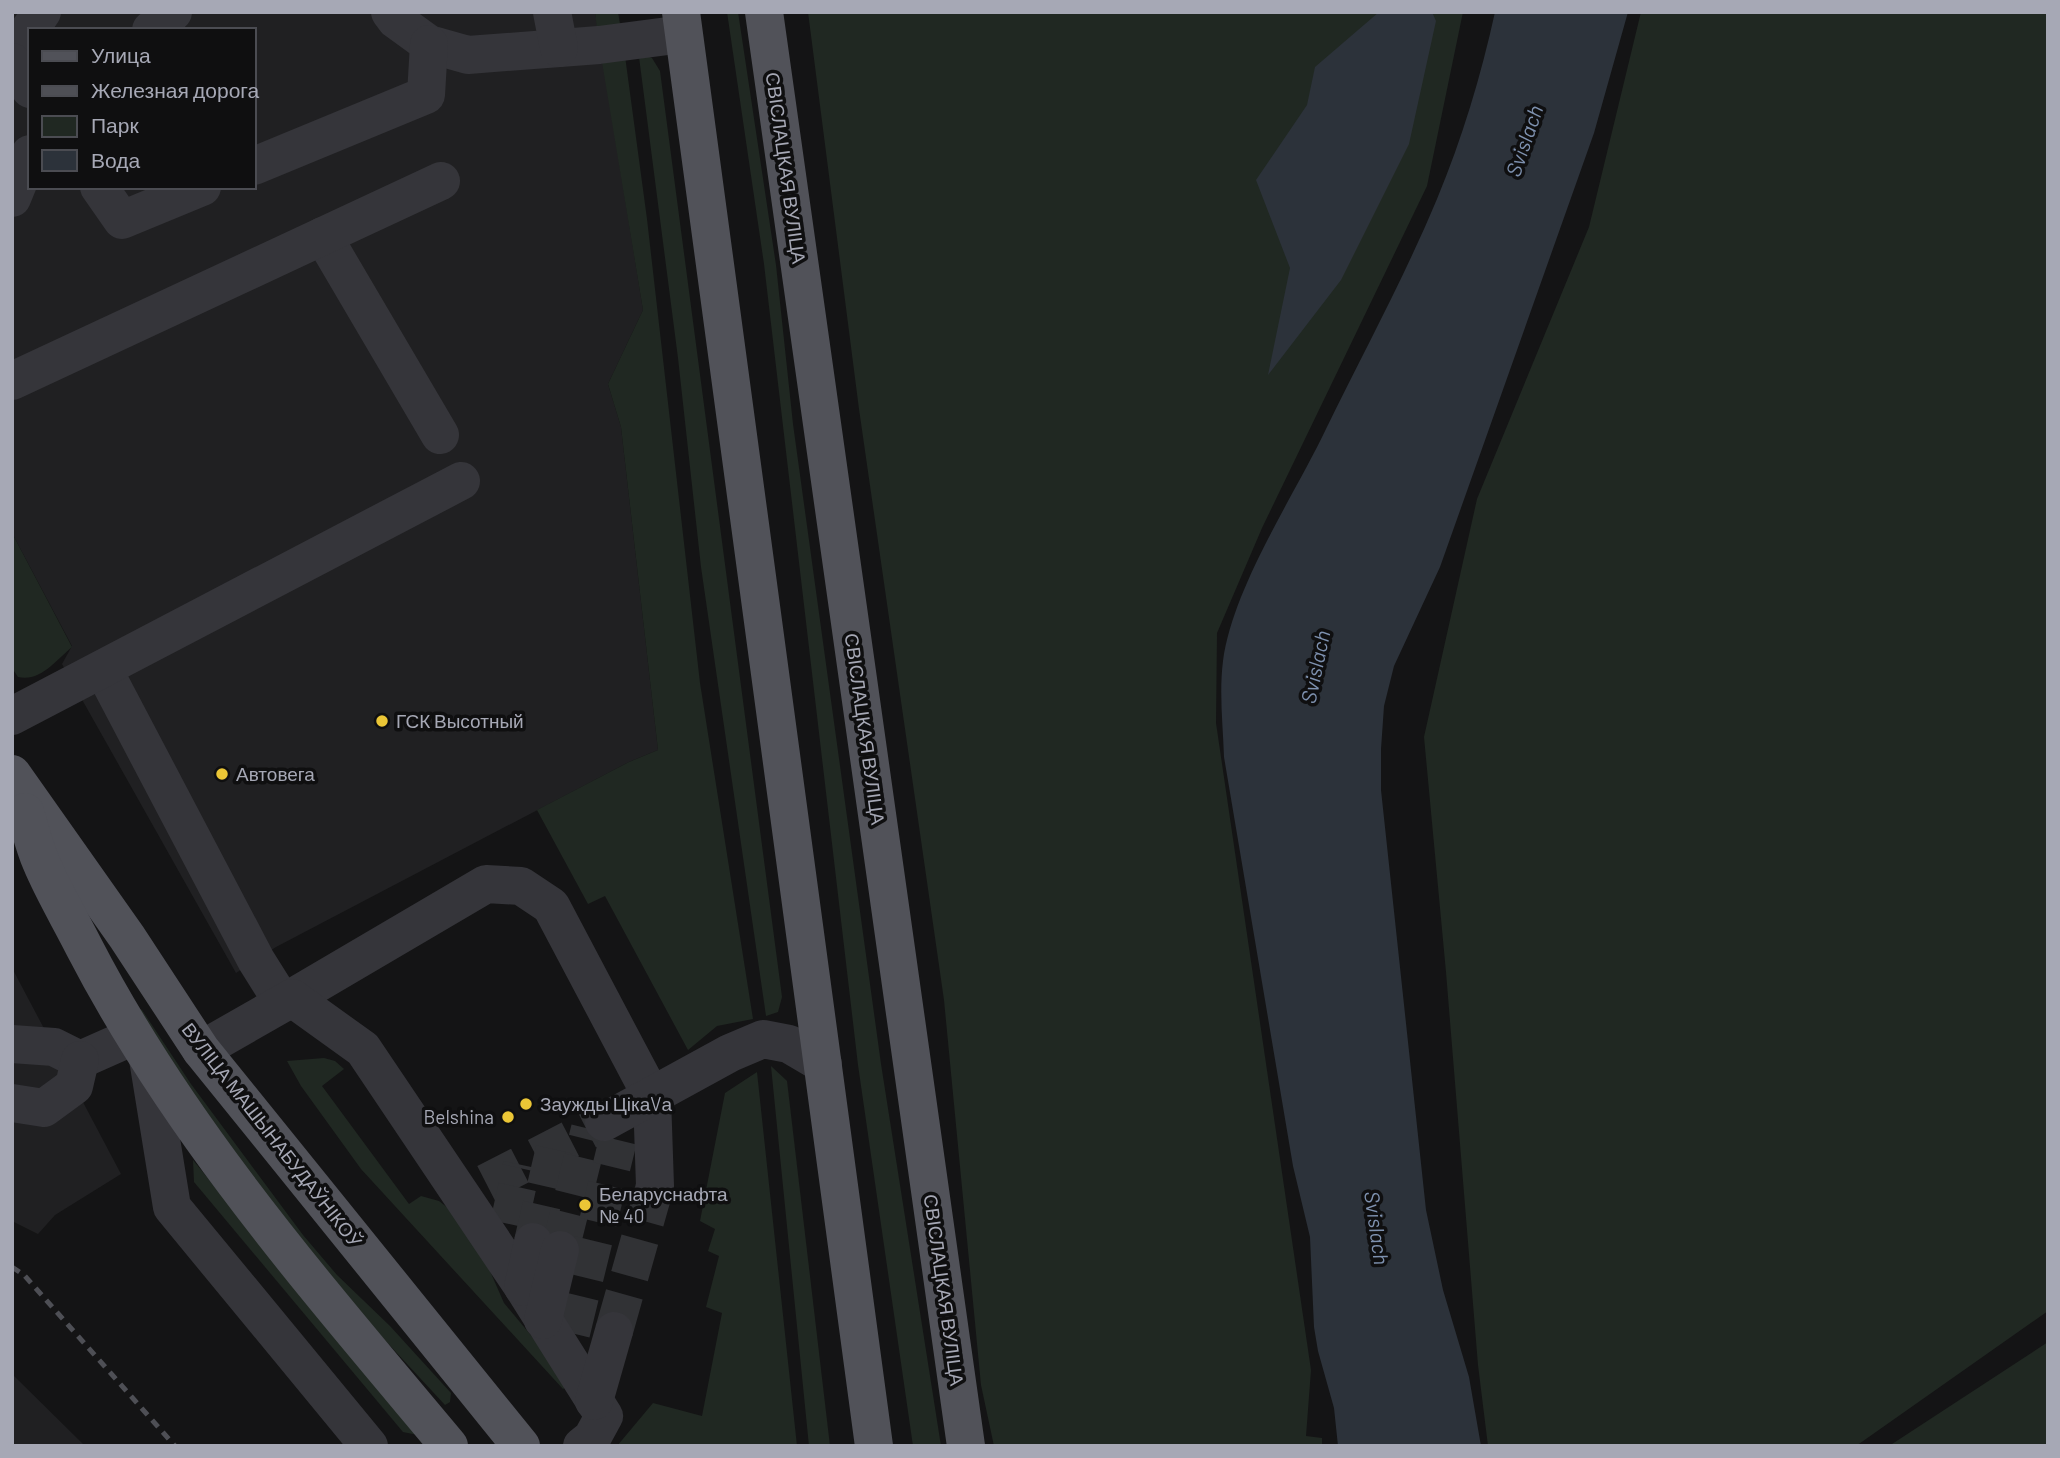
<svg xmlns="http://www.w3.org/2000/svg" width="2060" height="1458" font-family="Barlow,sans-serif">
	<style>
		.built { fill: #202022; fill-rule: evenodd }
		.green { fill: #202822 }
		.water { fill: #2c323a }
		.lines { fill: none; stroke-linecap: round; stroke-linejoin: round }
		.minor-tunnel { stroke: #313235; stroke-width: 38; stroke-dasharray: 38 19; stroke-linecap: butt }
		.minor { stroke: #35353a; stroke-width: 38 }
		.major { stroke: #515259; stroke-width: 38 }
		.rail { stroke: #4e4f55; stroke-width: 5; stroke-dasharray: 9 7; stroke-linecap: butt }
		.poi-dot { fill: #ebc636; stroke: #0f0f10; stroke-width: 2.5 }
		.labels { text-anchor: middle; stroke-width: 7; stroke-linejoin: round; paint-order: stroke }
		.street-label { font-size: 19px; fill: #a6a8b5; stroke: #0f0f10 }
		.poi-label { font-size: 19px; fill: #a6a8b5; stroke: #0f0f10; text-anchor: start }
		.water-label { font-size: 21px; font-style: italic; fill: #7e91af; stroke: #0f0f10 }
	</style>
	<rect width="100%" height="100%" fill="#141415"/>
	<!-- built -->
	<g class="built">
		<path d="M12 12H595L643 310 608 384 621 427 658 750 629 762 276 947 236 973 62 664 72 646 12 533ZM30 30H254V187H30Z"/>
		<path d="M12 968 121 1174 55 1215 38 1234 12 1221Z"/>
		<path d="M12 1374 85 1446H12Z"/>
	</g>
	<!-- green -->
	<g class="green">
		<path d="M595 12H618L620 24 597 29Z"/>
		<path d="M727 12H738L776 265 793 424 881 1064 941 1446H913L858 1065 764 264Z"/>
		<path d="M808 12H1463L1427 186 1262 528 1217 633 1216 723 1311 1370 1306 1436 1322 1438V1446H994L981 1385 944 1000 859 409Z"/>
		<path d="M1641 12H2048V1311L1856 1446H1488L1478 1365 1446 972 1424 737 1477 499 1589 227Z"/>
		<path d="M645 55 652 58 660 71 782 997 778 1012 766 1016 701 567 678 358 639 57Z"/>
		<path d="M601 56H625L647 219 700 683 753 1019 717 1026 688 1050 605 896 588 904 537 810 629 762 658 750 621 427 608 384 643 310Z"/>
		<path d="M12 533 72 647C56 660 41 682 18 677L12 668Z"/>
		<path d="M136 1007 142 1010 191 1084 303 1235 337 1275 390 1326 451 1393 450 1402 445 1405 307 1256 247 1177Z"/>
		<path d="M324 1058 335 1061 344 1069 322 1086 409 1204 421 1196 439 1201 453 1212 479 1246 504 1303 539 1345 567 1386 563 1389 361 1169 301 1086 287 1061Z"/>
		<path d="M771 1066 787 1081 830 1446H809Z"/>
		<path d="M757 1072 797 1446H617L653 1403 702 1416 722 1313 706 1307 719 1256 708 1251 715 1229 700 1221 725 1093Z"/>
		<path d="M193 1160 418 1435 403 1432 194 1182Z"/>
		<path d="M2048 1342V1446H1889Z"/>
	</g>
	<!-- water -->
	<g class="water">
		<path d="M1379 12H1432L1436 21 1409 144 1341 280 1268 375 1290 268 1256 180 1307 105 1315 67Z"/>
		<path d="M1495 12H1628L1594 133 1440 567 1394 666 1384 706 1381 749V790L1426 1210 1443 1290 1469 1377 1481 1446H1338L1334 1408 1318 1351 1314 1327 1310 1237 1293 1166 1224 757C1223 726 1219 693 1223 661 1233 587 1293 498 1326 429 1363 353 1404 278 1437 199 1462 139 1481 76 1495 12Z"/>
	</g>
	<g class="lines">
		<!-- minor-tunnel -->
		<g class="minor-tunnel">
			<path d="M486 1183 604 1122"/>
			<path d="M509 1224 522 1165"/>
			<path d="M533 1242 555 1148"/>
			<path d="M560 1250 590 1129"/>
			<path d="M614 1331 655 1186"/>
			<path d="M571 1333 618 1140"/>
		</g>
		<!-- minor -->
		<g class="minor">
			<path d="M390 12 396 20 429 44 468 55 599 45 683 34"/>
			<path d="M552 12 559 48"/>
			<path d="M151 30 173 12"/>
			<path d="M12 54 42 12"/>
			<path d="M12 62 30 89"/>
			<path d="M254 166 426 95 429 44"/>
			<path d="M99 187 122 220 202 187"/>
			<path d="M12 198 30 154"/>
			<path d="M323 236 440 435"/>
			<path d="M12 381 441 181"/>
			<path d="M103 669 256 960 283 1003"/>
			<path d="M12 716 461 481"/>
			<path d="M292 998 486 884 521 886 551 906 652 1097 655 1186"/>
			<path d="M12 1044 54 1047 80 1060 134 1036"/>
			<path d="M201 1050 292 998 363 1049 523 1287 604 1416 592 1438 582 1446"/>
			<path d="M148 1059 172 1207 369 1446"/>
			<path d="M12 1103 44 1108 74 1086 80 1060"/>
			<path d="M604 1122 730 1053 763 1039 789 1044 823 1064"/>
			<path d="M523 1287 533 1242"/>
			<path d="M543 1320 560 1250"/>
			<path d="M594 1401 614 1331"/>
		</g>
		<!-- major -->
		<g class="major">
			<path d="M681 12 874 1446"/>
			<path d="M764 12 966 1446"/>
			<path d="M12 774 127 937 201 1050 521 1446"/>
			<path d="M25 812C30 828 34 846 41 862 53 891 70 919 84 947 179 1131 317 1288 449 1446"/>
		</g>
		<!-- rail -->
		<path class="rail" d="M12 1267 24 1275 175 1446"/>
	</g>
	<!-- markers -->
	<g class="poi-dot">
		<circle cx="382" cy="721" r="7"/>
		<circle cx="222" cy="774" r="7"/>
		<circle cx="526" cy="1104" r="7"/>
		<circle cx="508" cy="1117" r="7"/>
		<circle cx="585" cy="1205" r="7"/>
	</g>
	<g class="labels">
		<!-- street labels -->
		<g class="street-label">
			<text transform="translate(786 168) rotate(82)" y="7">СВІСЛАЦКАЯ ВУЛІЦА</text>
			<text transform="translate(865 729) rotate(82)" y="7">СВІСЛАЦКАЯ ВУЛІЦА</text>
			<text transform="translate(272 1135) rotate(52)" y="7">ВУЛІЦА МАШЫНАБУДАЎНІКОЎ</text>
			<text transform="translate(944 1290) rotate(82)" y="7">СВІСЛАЦКАЯ ВУЛІЦА</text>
		</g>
		<!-- poi labels -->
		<g class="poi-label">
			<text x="396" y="728">ГСК Высотный</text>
			<text x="236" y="781">Автовега</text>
			<text x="540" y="1111">Заужды ЦікаVа</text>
			<text x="494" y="1124" text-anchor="end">Belshina</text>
			<text x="599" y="1201">Беларуснафта<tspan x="599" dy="22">№ 40</tspan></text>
		</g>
		<!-- water labels -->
		<g class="water-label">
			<text transform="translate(1525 141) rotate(-71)" y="7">Svislach</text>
			<text transform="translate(1316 667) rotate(-78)" y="7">Svislach</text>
			<text transform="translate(1376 1228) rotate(82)" y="7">Svislach</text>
		</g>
	</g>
	<!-- border -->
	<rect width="2060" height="1458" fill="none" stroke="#a6a8b5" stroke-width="28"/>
	<!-- legend -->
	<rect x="28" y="28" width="228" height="161" fill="#0f0f10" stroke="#4b4c52" stroke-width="2"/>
	<rect x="42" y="51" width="35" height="10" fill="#515259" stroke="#4b4c52" stroke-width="2"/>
	<text x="91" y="63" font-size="21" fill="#a6a8b5">Улица</text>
	<rect x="42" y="86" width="35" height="10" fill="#4e4f55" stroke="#4b4c52" stroke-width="2"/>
	<text x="91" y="98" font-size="21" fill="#a6a8b5">Железная дорога</text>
	<rect x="42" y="116" width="35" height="21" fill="#202822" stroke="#4b4c52" stroke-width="2"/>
	<text x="91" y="133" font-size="21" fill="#a6a8b5">Парк</text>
	<rect x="42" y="150" width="35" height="21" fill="#2c323a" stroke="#4b4c52" stroke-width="2"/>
	<text x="91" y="168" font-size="21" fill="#a6a8b5">Вода</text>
</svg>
